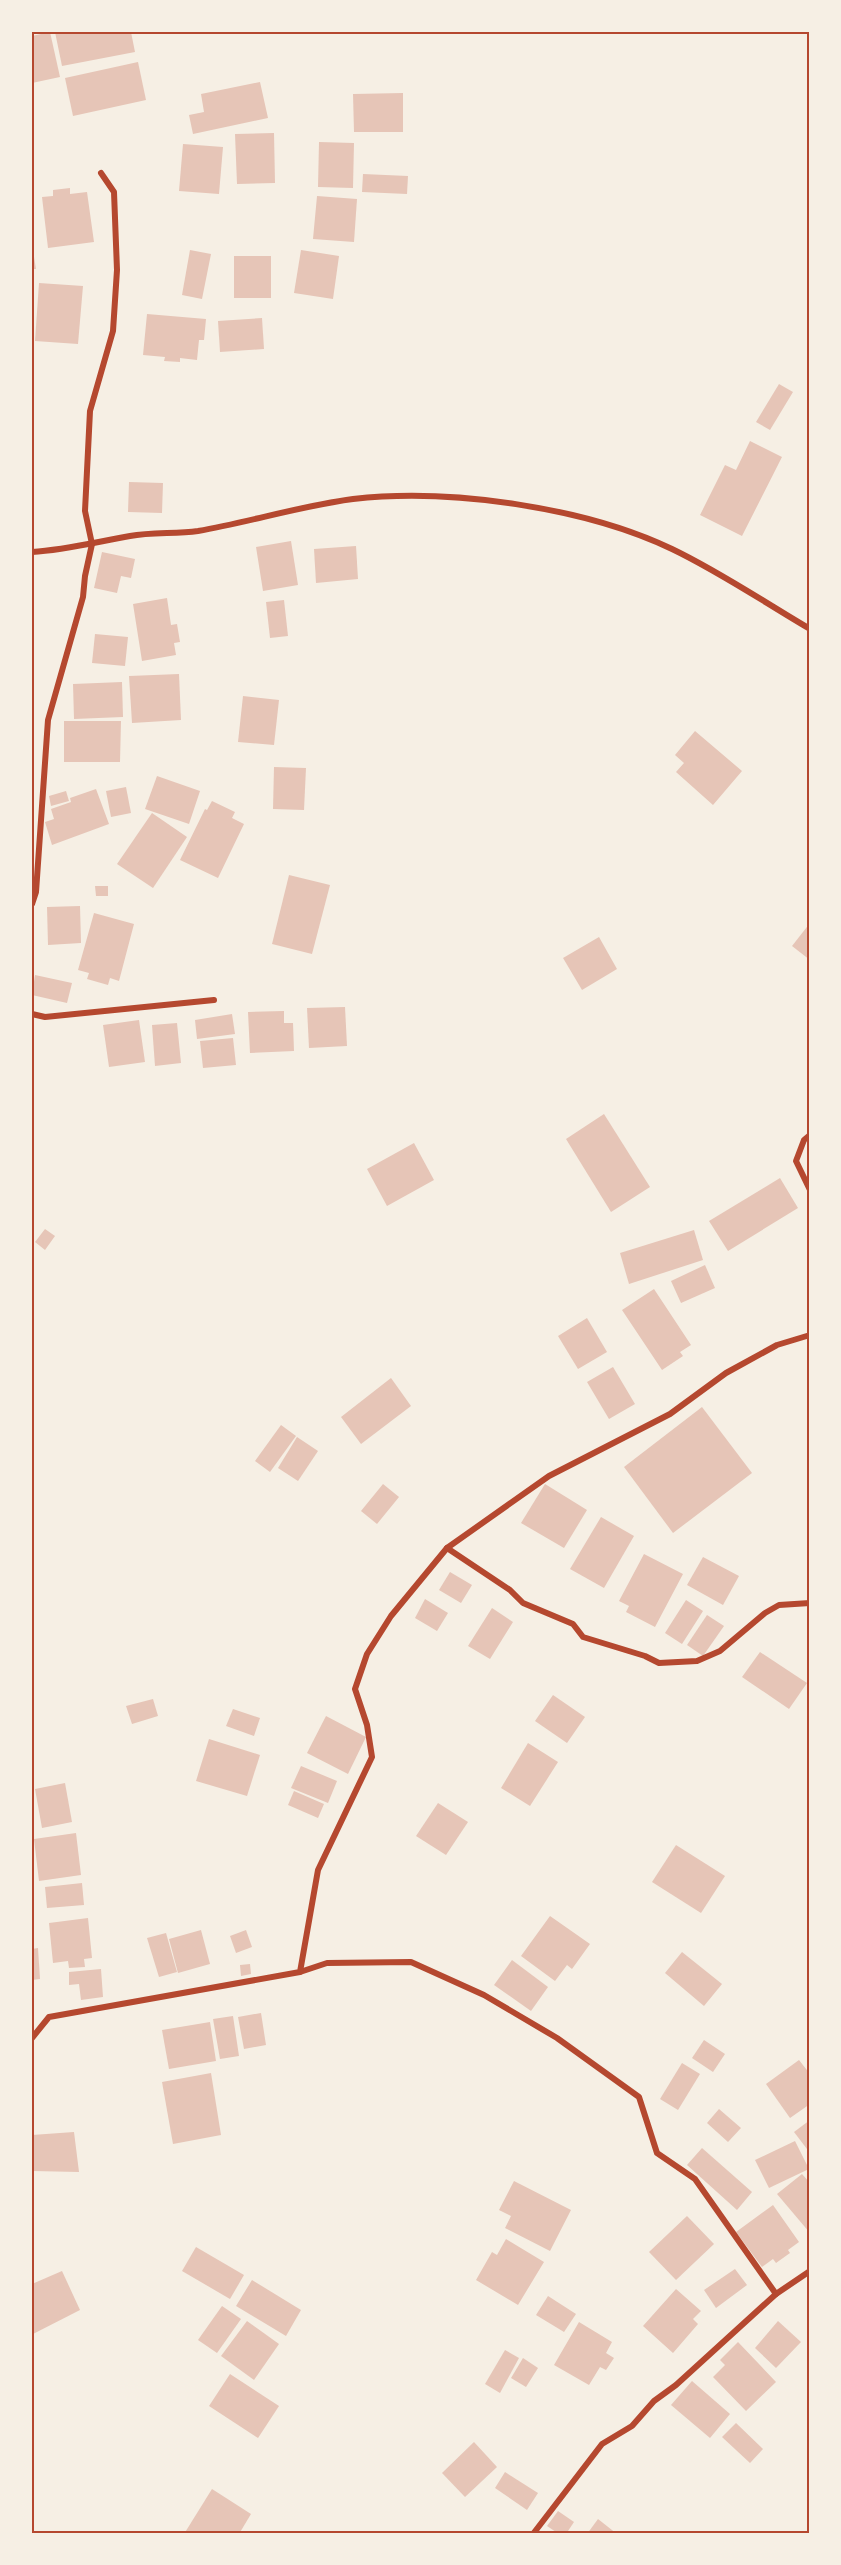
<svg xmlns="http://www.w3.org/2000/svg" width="841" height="2565" font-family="'Noto Sans',sans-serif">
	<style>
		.building { fill: #e6c5b7 }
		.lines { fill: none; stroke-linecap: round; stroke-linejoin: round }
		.minor { stroke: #b5482f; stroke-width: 6 }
		.neatline { fill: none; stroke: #b5482f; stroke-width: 2 }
	</style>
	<rect width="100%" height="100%" fill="#f6efe4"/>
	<!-- building -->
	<g class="building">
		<path d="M50 32 60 77 32 83V36Z"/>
		<path d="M55 32H131L135 52 62 66Z"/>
		<path d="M138 62 146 100 73 116 65 78Z"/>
		<path d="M260 82 268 118 193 134 189 115 204 112 201 94Z"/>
		<path d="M403 93V132H354L353 94Z"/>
		<path d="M274 133 275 183 237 184 235 134Z"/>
		<path d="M319 142 354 143 353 188 318 187Z"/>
		<path d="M183 144 223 147 219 194 179 191Z"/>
		<path d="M363 174 408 176 407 194 362 192Z"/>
		<path d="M70 188V194L87 192 94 242 48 248 42 197 53 196V190Z"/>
		<path d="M317 196 357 199 354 242 313 239Z"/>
		<path d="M32 245 36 269H32Z"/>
		<path d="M190 250 211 254 202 299 182 295Z"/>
		<path d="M301 250 339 256 333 299 294 293Z"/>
		<rect x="234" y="256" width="37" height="42"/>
		<path d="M39 283 83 286 78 344 35 341Z"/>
		<path d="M147 314 206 319 204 340H199L197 360 180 358V362L164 361 165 357 143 355Z"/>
		<path d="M262 318 264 349 220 352 218 321Z"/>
		<path d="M779 384 793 392 770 430 756 422Z"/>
		<path d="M750 441 782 457 742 536 700 515 725 465 736 470Z"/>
		<path d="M129 482 163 483 162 513 128 512Z"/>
		<path d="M291 541 298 585 263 591 256 547Z"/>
		<path d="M356 546 358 579 316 583 314 549Z"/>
		<path d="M102 552 135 559 131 578 121 576 117 593 94 588Z"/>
		<path d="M167 598 171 625 177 624 180 642 174 643 176 655 142 661 133 604Z"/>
		<path d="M284 600 288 636 270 638 266 602Z"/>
		<path d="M95 634 128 637 125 666 92 663Z"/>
		<path d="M179 674 181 720 132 723 129 676Z"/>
		<path d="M122 682 123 717 74 719 73 684Z"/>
		<path d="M243 696 279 700 274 745 238 742Z"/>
		<path d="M64 721H121L120 762H64Z"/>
		<path d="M695 731 742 771 713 805 676 772 684 763 675 755Z"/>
		<path d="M274 767 306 768 304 810 273 809Z"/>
		<path d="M157 776 200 791 189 824 145 809Z"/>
		<path d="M126 787 131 813 111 817 106 791Z"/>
		<path d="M96 789 109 824 52 845 45 822 54 819 51 809 71 802 70 798Z"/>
		<path d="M66 791 69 801 51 806 49 796Z"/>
		<path d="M212 801 235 812 232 818 244 824 218 878 180 860 205 809 207 810Z"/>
		<path d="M152 813 187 837 153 888 117 864Z"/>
		<path d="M289 875 330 885 312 954 272 944Z"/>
		<path d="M95 886H108V896H96Z"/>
		<path d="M80 906 81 943 48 945 47 907Z"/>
		<path d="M94 913 134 924 119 981 110 978 108 985 87 979 89 973 78 970Z"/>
		<path d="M810 923V960L792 946Z"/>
		<path d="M599 937 617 969 582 990 563 958Z"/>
		<path d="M35 975 72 983 67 1003 32 995Z"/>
		<path d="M345 1007 347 1046 309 1048 307 1008Z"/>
		<path d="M284 1011V1023H293L294 1051 250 1053 248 1012Z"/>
		<path d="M232 1014 235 1034 197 1039 195 1020Z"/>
		<path d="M139 1020 145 1062 109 1067 103 1025Z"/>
		<path d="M177 1023 181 1063 155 1066 152 1025Z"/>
		<path d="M233 1038 236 1065 203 1068 200 1041Z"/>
		<path d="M604 1114 650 1187 611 1212 566 1139Z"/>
		<path d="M414 1143 434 1180 387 1206 367 1169Z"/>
		<path d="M780 1178 798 1208 728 1251 709 1221Z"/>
		<path d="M45 1229 55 1236 45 1250 35 1242Z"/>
		<path d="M694 1230 703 1260 629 1284 620 1253Z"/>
		<path d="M705 1265 715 1288 681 1303 671 1281Z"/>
		<path d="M654 1289 691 1345 680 1352 683 1356 662 1370 622 1310Z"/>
		<path d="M587 1318 607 1352 578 1369 558 1336Z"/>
		<path d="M613 1367 635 1404 609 1419 587 1382Z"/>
		<path d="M391 1378 411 1406 361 1444 341 1417Z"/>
		<path d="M702 1407 752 1473 673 1533 624 1467Z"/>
		<path d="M281 1425 296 1436 270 1472 255 1461Z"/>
		<path d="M297 1437 318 1451 298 1481 278 1468Z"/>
		<path d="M383 1484 399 1497 377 1524 361 1511Z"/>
		<path d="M545 1484 587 1510 564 1548 521 1523Z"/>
		<path d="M601 1517 634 1536 604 1588 570 1569Z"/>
		<path d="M644 1554 683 1574 655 1627 626 1612 629 1606 619 1601Z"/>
		<path d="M703 1557 739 1576 723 1605 687 1585Z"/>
		<path d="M450 1572 472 1585 461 1603 439 1590Z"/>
		<path d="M425 1599 448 1613 437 1631 415 1618Z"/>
		<path d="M686 1600 703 1611 682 1644 665 1633Z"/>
		<path d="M492 1608 513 1622 490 1659 468 1646Z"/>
		<path d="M707 1615 724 1626 703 1656 687 1645Z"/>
		<path d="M760 1652 807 1683 789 1709 742 1677Z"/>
		<path d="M553 1695 585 1717 567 1743 535 1721Z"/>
		<path d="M153 1699 158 1716 132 1724 126 1706Z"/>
		<path d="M233 1709 260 1718 254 1736 226 1726Z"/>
		<path d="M326 1716 366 1737 348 1774 307 1753Z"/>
		<path d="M209 1739 260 1755 247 1796 196 1781Z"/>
		<path d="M528 1743 558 1762 530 1806 501 1788Z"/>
		<path d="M301 1766 337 1781 328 1803 291 1788Z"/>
		<path d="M65 1783 72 1822 42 1828 35 1789Z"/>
		<path d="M294 1791 324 1804 318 1818 288 1805Z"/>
		<path d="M438 1803 468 1822 446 1855 416 1836Z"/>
		<path d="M76 1833 81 1875 39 1881 34 1839Z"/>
		<path d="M676 1845 725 1876 701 1913 652 1882Z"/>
		<path d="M82 1883 84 1905 47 1908 45 1887Z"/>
		<path d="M550 1916 590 1944 572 1969 567 1965 555 1981 521 1956Z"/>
		<path d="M88 1918 92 1958 84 1959 85 1967 69 1968 68 1961 53 1963 49 1923Z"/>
		<path d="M201 1930 210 1964 178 1973 169 1939Z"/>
		<path d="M246 1930 252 1947 236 1953 230 1936Z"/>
		<path d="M166 1933 177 1972 159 1977 147 1938Z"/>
		<path d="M38 1948 40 1979 32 1980V1949Z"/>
		<path d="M682 1952 722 1984 704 2006 665 1973Z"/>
		<path d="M512 1960 548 1987 531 2011 494 1985Z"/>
		<path d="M250 1964 251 1974 241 1976 240 1965Z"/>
		<path d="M101 1969 103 1997 81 2000 79 1984 69 1985V1972Z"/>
		<path d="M261 2013 266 2045 244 2049 238 2017Z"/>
		<path d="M233 2016 239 2056 220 2059 213 2019Z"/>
		<path d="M210 2022 216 2061 169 2069 162 2030Z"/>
		<path d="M704 2040 725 2054 713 2072 692 2058Z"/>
		<path d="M799 2060 810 2074V2104L790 2118 766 2084Z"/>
		<path d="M682 2063 700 2074 678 2110 660 2099Z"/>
		<path d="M211 2073 221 2135 173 2144 162 2082Z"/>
		<path d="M719 2109 741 2128 728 2142 707 2123Z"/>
		<path d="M810 2120V2153L794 2132Z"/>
		<path d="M74 2132 79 2172 32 2171V2135Z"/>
		<path d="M795 2141 809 2169 769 2188 755 2160Z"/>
		<path d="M702 2148 752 2192 737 2210 687 2165Z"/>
		<path d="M802 2174 810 2183V2233L777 2194Z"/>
		<path d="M514 2181 571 2210 550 2251 505 2228 511 2216 499 2210Z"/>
		<path d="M773 2205 799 2242 788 2250 790 2253 776 2263 773 2259 762 2267 736 2232Z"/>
		<path d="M687 2216 714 2244 676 2280 649 2252Z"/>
		<path d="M506 2239 544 2262 518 2305 476 2280 492 2252 497 2255Z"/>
		<path d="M196 2247 244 2275 230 2299 182 2271Z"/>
		<path d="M735 2269 747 2285 716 2308 704 2290Z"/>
		<path d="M62 2271 80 2310 33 2334 32 2284Z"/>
		<path d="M252 2280 301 2310 286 2336 236 2306Z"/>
		<path d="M676 2289 701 2311 693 2319 698 2324 673 2353 643 2326Z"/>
		<path d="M548 2296 576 2314 564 2332 536 2315Z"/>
		<path d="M222 2306 241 2319 217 2353 198 2340Z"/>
		<path d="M247 2321 279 2344 254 2380 221 2356Z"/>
		<path d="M778 2321 801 2342 776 2368 755 2348Z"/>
		<path d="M579 2322 612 2342 606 2353 614 2358 606 2370 600 2367 589 2385 554 2365Z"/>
		<path d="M738 2342 776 2382 746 2411 713 2377 725 2365 720 2360Z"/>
		<path d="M505 2350 519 2358 500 2393 485 2384Z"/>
		<path d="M523 2358 538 2368 526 2387 511 2378Z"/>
		<path d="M230 2374 279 2406 258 2438 209 2406Z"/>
		<path d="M692 2381 730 2414 710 2438 671 2405Z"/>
		<path d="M736 2423 763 2449 750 2463 722 2437Z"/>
		<path d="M474 2442 497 2467 465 2497 442 2473Z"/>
		<path d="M505 2472 538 2493 527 2510 495 2488Z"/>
		<path d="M212 2489 251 2514 239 2534H184Z"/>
		<path d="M558 2511 574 2522 566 2534H559L547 2526Z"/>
		<path d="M598 2519 617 2534H587Z"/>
	</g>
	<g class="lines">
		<!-- minor -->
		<g class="minor">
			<path d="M32 552C65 550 96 542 130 536 152 532 175 534 198 531 250 522 300 506 353 499 450 488 584 507 672 549 720 572 764 602 810 629"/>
			<path d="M32 904 36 892 48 720 83 597 85 576 92 544 85 511 90 411 113 331 117 270 114 192 101 173"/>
			<path d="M32 1014 45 1017 214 1000"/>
			<path d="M810 1135 804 1140 796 1161 810 1190"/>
			<path d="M447 1548 510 1590 523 1603 573 1624 583 1637 645 1656 659 1663 697 1661 720 1651 765 1613 779 1605 810 1603"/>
			<path d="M300 1972 327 1963 411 1962 484 1995 557 2038 639 2097 657 2153 695 2179 776 2294"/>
			<path d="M32 2038 49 2017 300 1972 318 1870 372 1757 367 1725 355 1689 367 1654 391 1616 447 1548 549 1476 670 1414 726 1373 777 1345 810 1335"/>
			<path d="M533 2534 602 2444 632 2426 654 2401 676 2385 776 2294 810 2271"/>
		</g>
	</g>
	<!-- border -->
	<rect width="841" height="2565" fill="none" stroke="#f6efe4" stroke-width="66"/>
	<rect x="33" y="33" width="775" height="2499" class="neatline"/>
</svg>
